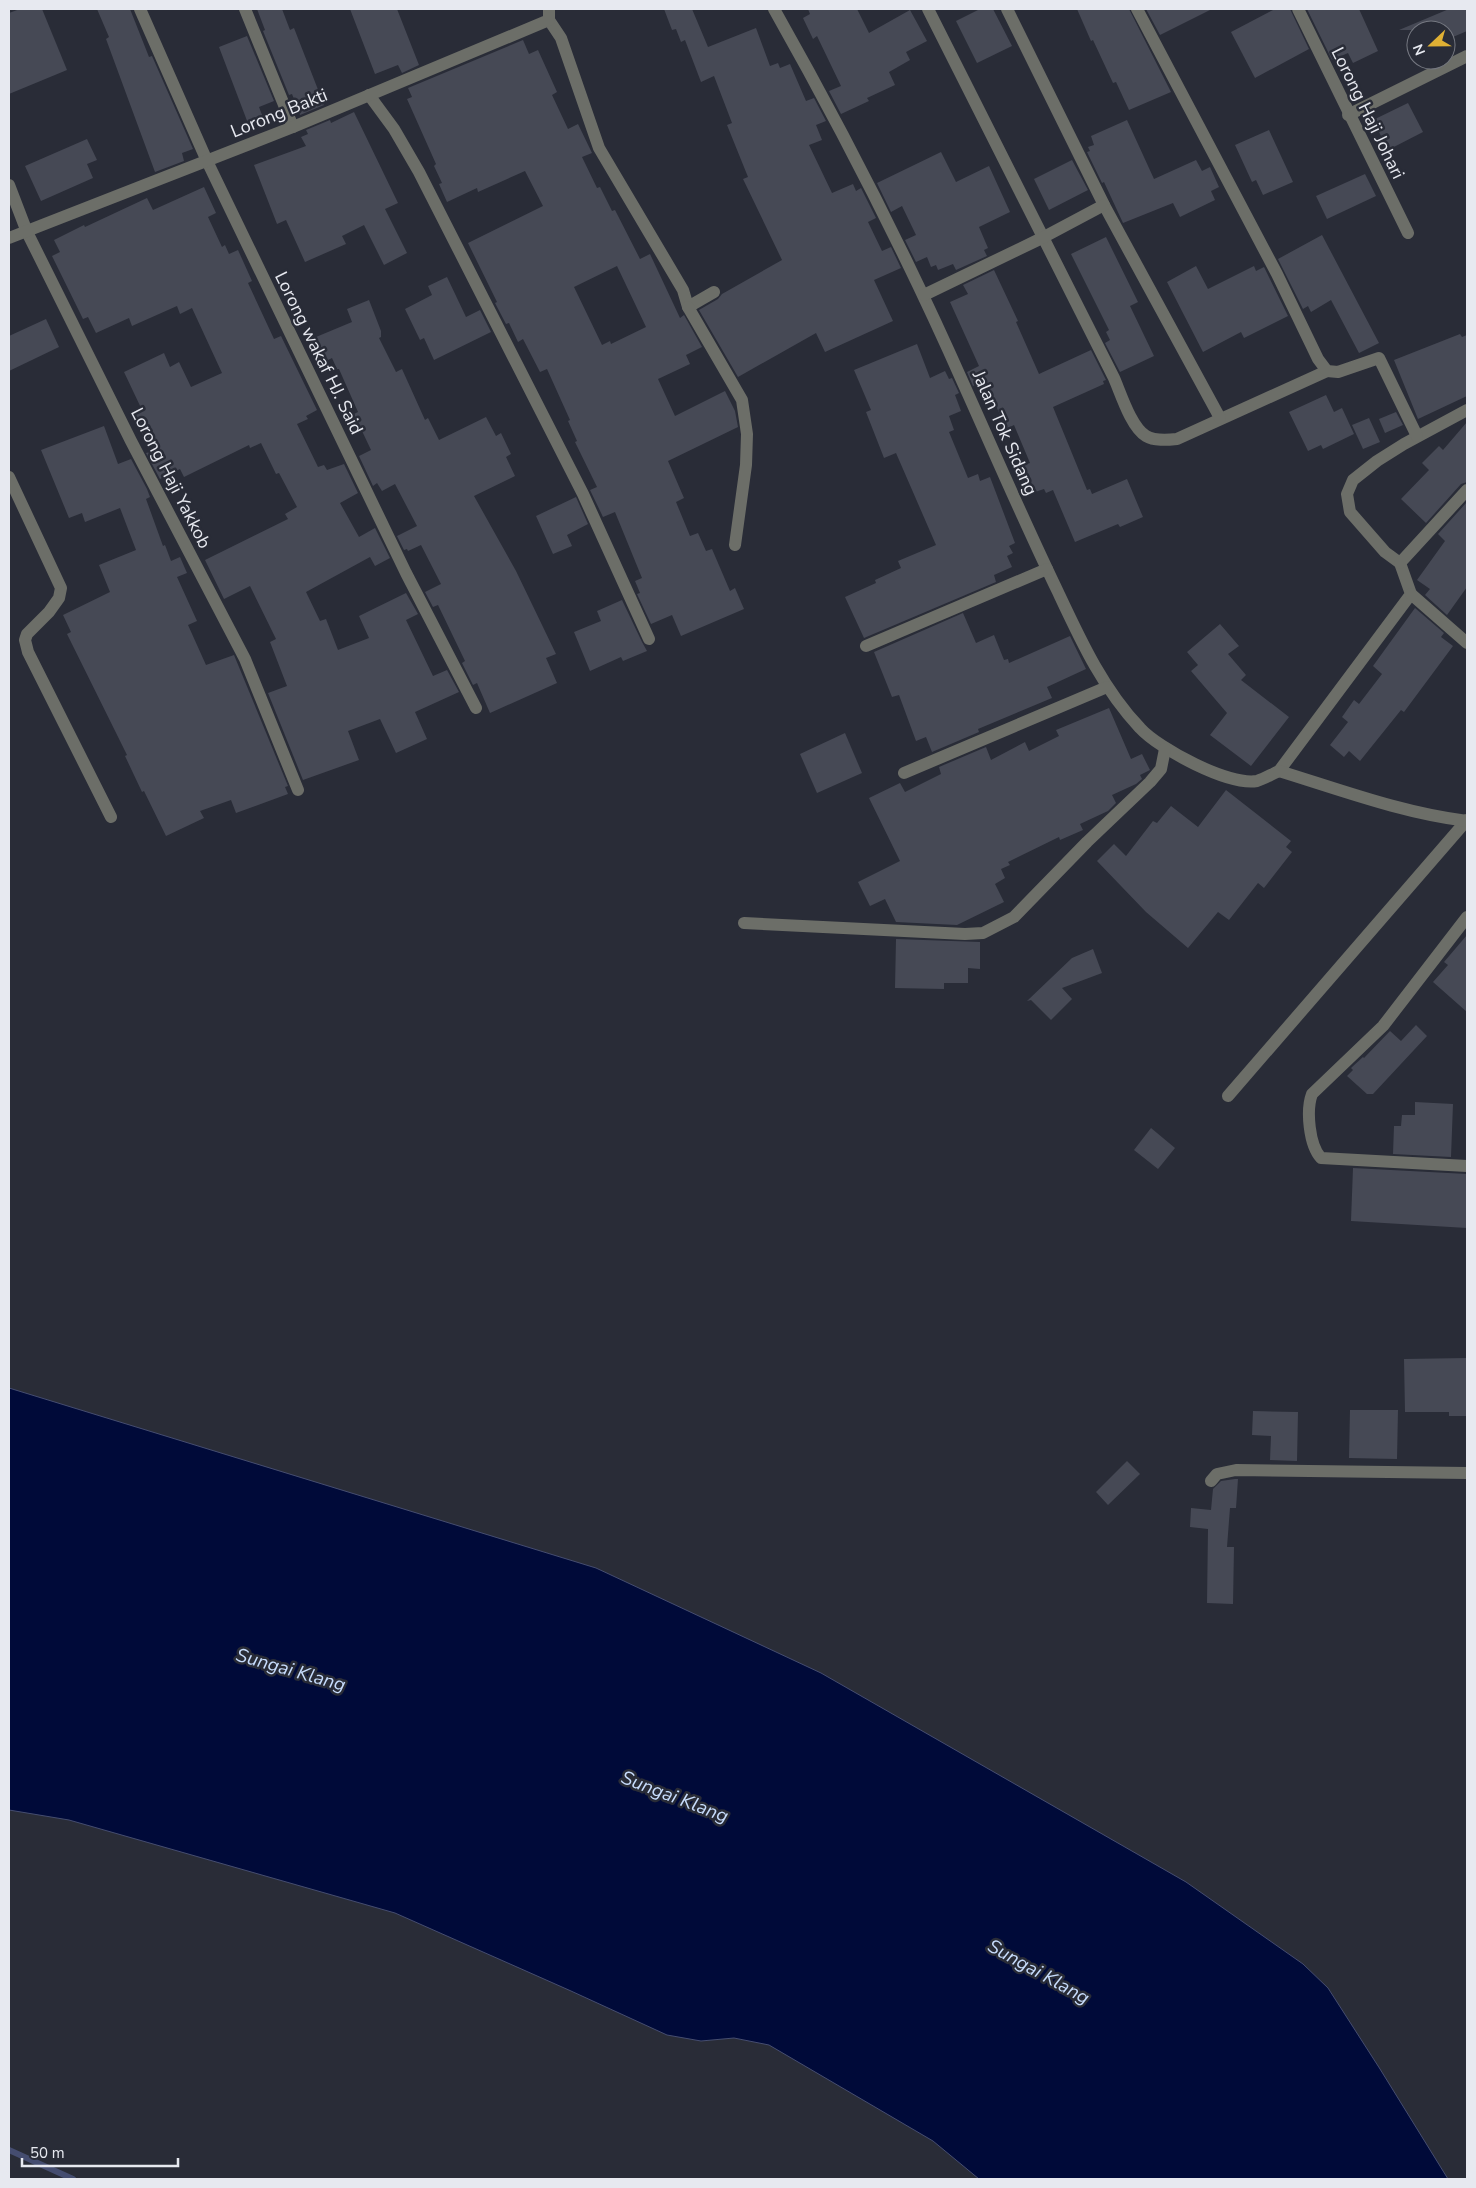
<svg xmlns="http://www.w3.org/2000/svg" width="1476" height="2188" font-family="'Nunito Sans',sans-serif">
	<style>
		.water { fill: #000a39; stroke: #454d70 }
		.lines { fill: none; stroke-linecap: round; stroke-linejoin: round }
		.stream { stroke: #454d70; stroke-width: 6 }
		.building { fill: #464955; fill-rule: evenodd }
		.lane { stroke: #6c6e68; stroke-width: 12 }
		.street { stroke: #6c6e68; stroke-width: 12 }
		.labels { text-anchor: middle; stroke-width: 5; stroke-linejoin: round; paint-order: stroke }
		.street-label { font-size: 18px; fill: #e7e9f0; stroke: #292c37 }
		.water-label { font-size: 19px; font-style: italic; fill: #c7dcfc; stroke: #292c37 }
	</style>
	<rect width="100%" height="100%" fill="#292c37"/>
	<!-- water -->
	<path class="water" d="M9 1388 596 1568 821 1673 1186 1882 1303 1964 1328 1988 1380 2069 1448 2179H979L933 2141 769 2045 734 2038 701 2041 667 2035 571 1991 395 1913 69 1820 9 1810Z"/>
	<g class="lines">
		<!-- stream -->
		<path class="stream" d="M9 2150 73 2179"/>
	</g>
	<!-- building -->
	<g class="building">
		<path d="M20 9H42L67 70 9 94V13Z"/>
		<path d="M97 9H130L149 57 152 56 193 149 182 153 184 161 155 172 106 39 109 37Z"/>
		<path d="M257 9H282L290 30 294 28 324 105 300 115 292 94 289 95 263 31 265 30Z"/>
		<path d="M350 9H397L419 65 402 73 398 65 375 74Z"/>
		<path d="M664 9H692L708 47 756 28 770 66 778 63 780 68 790 64 806 101 814 98 826 121 816 125 822 140 809 145 832 193 853 184 856 191 861 188 876 218 868 222 882 251 891 247 901 268 874 280 893 321 825 352 816 333 738 377 699 310 718 299 722 294 782 260 743 179 748 177 727 125 732 123 714 76 701 82 685 40 681 42 676 29 672 30Z"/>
		<path d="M808 9H857L869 33 910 10 927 41 906 52 910 60 889 72 895 85 867 98 869 101 841 114 829 91 841 86 817 36 813 39 803 18 810 14Z"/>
		<path d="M980 9H993L1012 46 977 63 956 21Z"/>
		<path d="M1077 9H1129L1171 92 1129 110 1116 82 1113 83 1093 40 1091 41Z"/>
		<path d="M1146 9H1212L1160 35Z"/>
		<path d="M1275 9H1290L1309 49 1255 78 1231 32Z"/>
		<path d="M1307 9H1359L1378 51 1353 63 1348 53 1332 60Z"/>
		<path d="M1449 9H1467V31L1446 40V30H1399Z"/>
		<path d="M247 36 274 101 259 107 264 120 249 126 219 47Z"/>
		<path d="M523 40 529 54 538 50 557 92 552 95 568 129 578 124 592 153 582 157 597 188 600 187 612 211 615 210 640 259 650 254 680 318 684 315 702 347 686 355 690 364 658 379 675 416 725 391 735 411 738 427 668 461 684 498 676 502 690 536 698 533 706 551 712 549 730 591 735 588 744 609 681 636 672 615 651 624 637 594 640 593 635 581 642 578 615 512 603 517 590 490 597 487 575 442 577 441 568 421 570 420 547 369 540 372 523 339 518 342 509 323 506 324 495 303 497 302 468 243 543 206 525 171 478 192 477 188 447 202 439 184 442 183 434 166 436 164 407 99 412 97 408 88ZM617 266 646 327 611 344 610 341 602 345 574 287Z"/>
		<path d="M1408 103 1423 132 1388 150 1373 120Z"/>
		<path d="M354 112 398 203 385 209 407 253 384 265 364 225 342 236 346 244 305 262 286 220 277 224 254 165 306 146 301 137 308 134 306 130 330 120 331 123Z"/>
		<path d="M1127 120 1154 179 1196 160 1202 171 1210 167 1219 187 1211 191 1215 200 1180 217 1173 203 1123 223 1104 182 1102 183 1087 152 1090 151 1088 147 1094 145 1091 136Z"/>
		<path d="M1269 130 1293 182 1263 195 1256 180 1252 182 1235 145Z"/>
		<path d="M87 139 97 160 87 164 93 178 41 201 25 166Z"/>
		<path d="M941 152 956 182 989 166 1010 212 979 227 988 248 984 250 987 256 956 270 953 264 938 270 936 265 931 267 927 257 916 262 905 240 916 235 902 206 891 212 877 183Z"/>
		<path d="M1072 160 1088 190 1049 210 1034 179Z"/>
		<path d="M1365 174 1376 196 1327 219 1316 196Z"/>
		<path d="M204 187 216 213 208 217 222 247 225 245 229 254 238 250 252 281 248 283 274 339 281 336 317 410 306 416 308 419 297 424 318 467 324 465 327 470 344 464 358 493 340 503 359 537 375 528 390 558 375 566 370 557 306 592 320 621 326 619 338 650 369 638 359 616 406 593 418 614 406 620 433 676 447 670 459 692 415 712 427 739 396 753 380 719 348 731 359 760 303 780 268 693 287 686 270 642 276 639 250 586 224 599 205 560 288 519 285 514 297 507 279 473 276 474 261 443 250 448 249 445 184 477 180 469 160 479 146 453 150 452 133 414 142 410 124 372 164 353 170 367 179 362 191 387 222 373 192 308 180 314 177 306 132 326 129 318 96 333 88 317 83 319 52 256 60 252 54 240 84 225 85 227 147 198 153 210Z"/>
		<path d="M1322 235 1379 343 1359 353 1331 300 1311 312 1308 306 1303 309 1278 259Z"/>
		<path d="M1106 237 1138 302 1130 306 1154 356 1120 372 1105 343 1110 340 1106 332 1109 330 1071 254Z"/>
		<path d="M1196 266 1208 289 1254 266 1256 271 1264 267 1288 316 1244 338 1241 332 1203 352 1167 282Z"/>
		<path d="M994 270 1018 321 1016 322 1039 374 1091 350 1106 380 1103 381 1104 384 1053 407 1087 490 1090 489 1092 494 1127 479 1143 517 1120 527 1118 524 1075 542 1053 490 1046 493 1044 489 1035 492 1024 465 1030 463 1014 425 1006 429 985 380 973 386 967 372 979 366 950 302 968 294 963 285Z"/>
		<path d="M447 277 466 317 480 310 491 332 434 360 424 338 420 340 405 309 432 295 428 286Z"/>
		<path d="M369 300 381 331V337L379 338 396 372 402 369 425 420 428 418 439 440 486 417 496 436 501 433 511 454 506 457 515 476 474 496 516 571 556 654 546 658 557 683 490 713 477 683 473 685 462 663 465 661 438 605 433 607 425 592 441 584 421 545 408 551 407 549 404 550 397 536 417 526 395 484 382 491 377 483 373 486 359 456 371 450 354 414 358 412 339 369H337L332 358 326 361 316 337 352 322 347 309Z"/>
		<path d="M46 319 59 347 9 371V336Z"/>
		<path d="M1460 334 1462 337 1467 335V396L1418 419 1394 360Z"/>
		<path d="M917 344 930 378 945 371 949 379 952 378 959 393 955 395 961 411 949 416 954 430 949 432 968 478 978 474 980 481 990 477 1015 543 1009 546 1013 553 1007 556 1012 567 994 575 996 582 864 638 845 597 876 583 875 580 901 568 898 561 936 545 896 453 884 458 866 412 871 410 854 370Z"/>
		<path d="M1326 395 1334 412 1342 408 1354 434 1323 449 1321 445 1308 451 1289 412Z"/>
		<path d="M1396 412 1403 425 1385 433 1379 419Z"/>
		<path d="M1369 418 1380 442 1363 449 1352 425Z"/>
		<path d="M1467 422V482L1461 484 1426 523 1401 499 1429 470 1422 463 1439 446 1443 450Z"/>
		<path d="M104 426 118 464 131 459 147 489 150 497 146 499 163 546 165 545 171 561 180 557 187 573 177 577 197 621 188 625 206 665 234 655 288 786 285 787 288 794 236 813 231 800 200 811 204 818 166 836 144 791 142 792 125 756 127 755 67 634 71 632 63 615 110 592 99 565 136 550 120 508 85 522 82 513 69 518 41 450Z"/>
		<path d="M576 497 588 524 567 535 572 546 553 554 536 516Z"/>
		<path d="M1467 502V587L1447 615 1425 595 1430 589 1417 580 1445 541 1438 534Z"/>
		<path d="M622 600 642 642 647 651 623 661 621 657 590 671 574 632 601 621 597 611Z"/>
		<path d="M1415 608 1444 633 1441 637 1453 646 1404 712 1401 710 1360 761 1349 751 1344 757 1330 745 1348 722 1342 717 1354 700 1359 704 1382 674 1373 666Z"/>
		<path d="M963 613 976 643 994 635 1004 660 1008 659 1009 663 1070 636 1086 669 1047 687 1052 698 978 729 979 732 932 752 926 737 916 741 899 695 892 697 874 652Z"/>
		<path d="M1220 624 1239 646 1228 654 1246 675 1241 680 1289 717 1251 766 1210 735 1227 713 1191 671 1198 665 1187 652Z"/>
		<path d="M1109 708 1131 759 1142 754 1150 770 1140 775 1142 779 1136 784 1112 795 1116 803 1108 811 1080 824 1083 830 1060 840 1059 837 1008 862 1010 865 1001 869 1005 878 995 884 1004 902 957 925 896 922 885 899 870 906 858 882 900 861 869 798 900 783 905 792 941 774 939 767 986 747 991 760 1025 742 1029 751 1059 736 1056 730Z"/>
		<path d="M845 733 862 773 817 793 800 754Z"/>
		<path d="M1226 790 1291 841 1286 847 1292 852 1264 888 1258 883 1229 920 1218 912 1188 948 1146 912 1097 861 1114 844 1126 856 1153 821 1157 823 1171 806 1198 827Z"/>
		<path d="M1467 935V1012L1433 982 1448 965 1444 962Z"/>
		<path d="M896 939 980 942V969L968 968V983H944V989L895 988Z"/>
		<path d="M1093 949 1102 973 1062 988 1072 999 1051 1020 1031 1000 1027 1001 1072 958Z"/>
		<path d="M1416 1025 1427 1036 1373 1094H1367L1347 1076 1353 1070 1351 1068 1363 1057 1364 1058 1390 1031 1401 1041Z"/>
		<path d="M1415 1102 1453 1104 1451 1157 1393 1154 1394 1126H1401L1402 1115H1415Z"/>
		<path d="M1151 1128 1175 1148 1158 1169 1134 1150Z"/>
		<path d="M1353 1168 1467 1174V1228L1351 1221Z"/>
		<path d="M1467 1358V1416H1449V1412H1405L1404 1359Z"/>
		<path d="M1350 1410H1398L1397 1459 1349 1458Z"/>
		<path d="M1253 1411 1298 1412 1297 1461 1270 1460 1271 1436 1252 1435Z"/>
		<path d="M1127 1461 1140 1474 1108 1505 1096 1492Z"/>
		<path d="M1235 1479H1238L1236 1508H1230L1227 1547H1234L1233 1604 1207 1603 1208 1529 1190 1527 1191 1508 1211 1510 1213 1489 1221 1481Z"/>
	</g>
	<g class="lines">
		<!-- lane -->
		<g class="lane">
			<path d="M1348 115 1467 56"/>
			<path d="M9 477 61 588 59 598 49 612 27 634 25 640 28 652 111 817"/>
			<path d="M1228 1096 1467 820"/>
		</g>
		<!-- street -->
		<g class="street">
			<path d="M140 9 207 161 406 573 476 708"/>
			<path d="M245 9 293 127"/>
			<path d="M774 9C843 131 907 256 964 385 995 454 1025 524 1058 592 1081 641 1103 689 1140 728 1159 749 1229 786 1257 781 1264 779 1272 774 1279 771L1411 594 1400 563 1385 552 1350 512 1347 494 1353 480 1377 461 1404 444 1467 410"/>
			<path d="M928 9 1114 378C1121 394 1131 427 1146 436 1154 441 1167 440 1177 439L1327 371"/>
			<path d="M1007 9 1104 205 1220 418"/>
			<path d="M1137 9 1277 274 1318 359 1327 371 1338 372 1379 358 1417 436"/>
			<path d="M1298 9 1408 233"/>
			<path d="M549 20 561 38 599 148 683 290 688 307 714 292"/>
			<path d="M369 95 394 129 419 172 583 494 649 639"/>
			<path d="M9 185 27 232 131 441 245 659 298 790"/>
			<path d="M9 238 293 127 549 20V9"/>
			<path d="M924 295 1042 238 1104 205"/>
			<path d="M688 307 742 400 747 434 746 465 735 545"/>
			<path d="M1400 563 1467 490"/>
			<path d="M1411 594 1467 643"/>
			<path d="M866 646 1047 569"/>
			<path d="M1279 771C1341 790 1402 813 1467 821"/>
			<path d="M904 773 1107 687"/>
			<path d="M1467 917 1383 1026 1312 1094C1306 1110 1309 1145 1321 1158L1467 1166"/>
			<path d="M744 923 965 934 983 933 1014 917 1087 842 1150 782 1161 769 1165 749"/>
			<path d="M1211 1481 1217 1474 1236 1470 1467 1473"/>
		</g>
	</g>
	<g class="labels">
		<!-- street labels -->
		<g class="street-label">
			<text transform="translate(279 113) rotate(-22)" y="6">Lorong Bakti</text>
			<text transform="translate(1368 113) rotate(64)" y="6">Lorong Haji Johari</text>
			<text transform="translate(319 353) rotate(64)" y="6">Lorong wakaf HJ. Said</text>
			<text transform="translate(1005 433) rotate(66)" y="6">Jalan Tok Sidang</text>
			<text transform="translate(171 478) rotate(63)" y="6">Lorong Haji Yakkob</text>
		</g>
		<!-- water labels -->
		<g class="water-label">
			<text transform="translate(291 1669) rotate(16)" y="7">Sungai Klang</text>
			<text transform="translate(675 1796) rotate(21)" y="7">Sungai Klang</text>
			<text transform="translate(1039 1971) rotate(29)" y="7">Sungai Klang</text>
		</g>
	</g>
	<!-- border -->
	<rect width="1476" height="2188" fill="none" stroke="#e7e9f0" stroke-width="20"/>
	<!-- north arrow -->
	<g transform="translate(1431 45) rotate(248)"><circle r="24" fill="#292c37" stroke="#757881"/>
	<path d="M0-4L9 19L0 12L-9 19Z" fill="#dfb034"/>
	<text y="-8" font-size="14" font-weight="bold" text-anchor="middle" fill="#e7e9f0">N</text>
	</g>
	<!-- scale -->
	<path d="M22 2158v8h156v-8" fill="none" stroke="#e7e9f0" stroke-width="2.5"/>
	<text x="30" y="2158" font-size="15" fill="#e7e9f0" stroke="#292c37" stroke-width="4" paint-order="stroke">50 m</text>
</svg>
